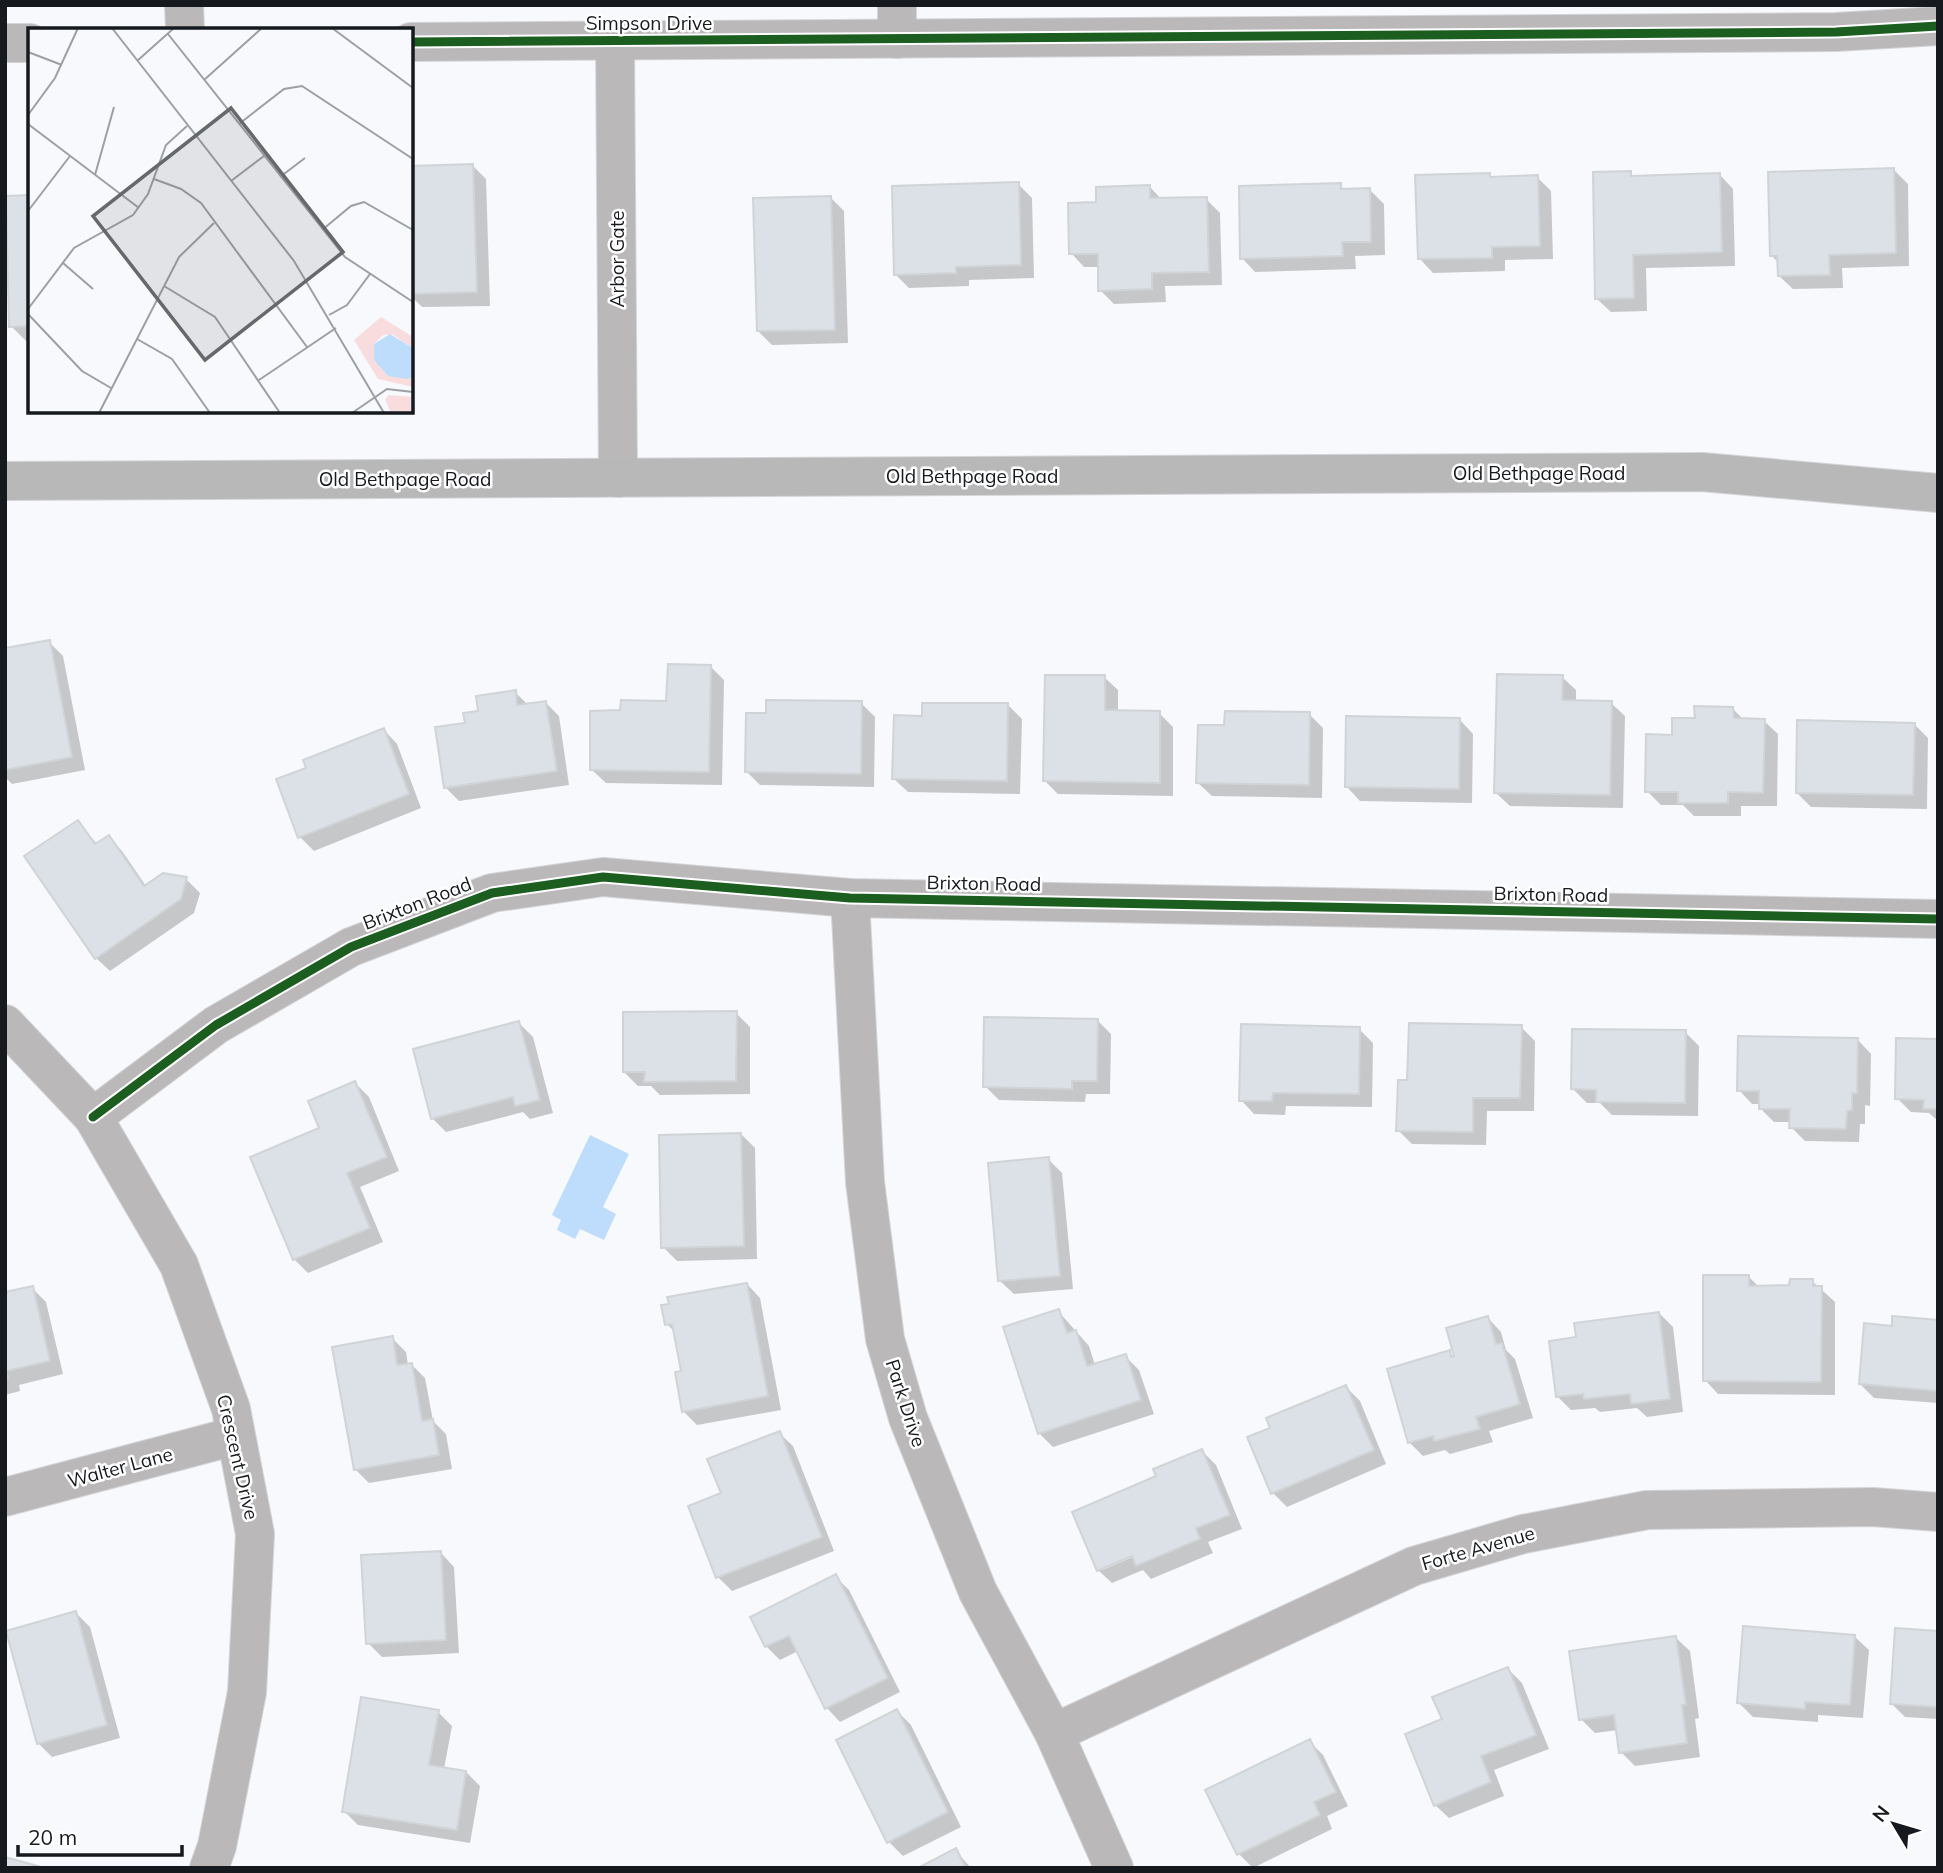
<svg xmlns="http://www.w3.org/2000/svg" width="1943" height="1873" font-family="Mulish,sans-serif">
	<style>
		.water { fill: #bedcfb }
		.shadow { fill: #0003; fill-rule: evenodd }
		.building { fill: #dbe1e7; stroke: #d0d4d7; stroke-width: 2 }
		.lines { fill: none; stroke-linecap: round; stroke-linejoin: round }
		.minor-casing { stroke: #d4d5d8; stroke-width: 40 }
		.secondary-casing { stroke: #d4d5d8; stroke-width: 40 }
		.minor { stroke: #bbb8b9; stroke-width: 38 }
		.secondary { stroke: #b9b8b9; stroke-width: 38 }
		.cycleway-casing { stroke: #fff; stroke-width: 13 }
		.cycleway { stroke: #1b5e20; stroke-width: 9 }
		.labels { text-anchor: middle; stroke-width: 5; stroke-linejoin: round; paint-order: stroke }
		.street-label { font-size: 19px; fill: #161a1e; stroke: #fff }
		.inset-road { fill: none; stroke: #9da0a3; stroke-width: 2 }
		.view { fill: #65686c; fill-opacity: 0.15; stroke: #65686c; stroke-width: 3.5 }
		.inset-edge { fill: none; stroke: #161a1e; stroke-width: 3.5 }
	</style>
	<rect width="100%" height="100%" fill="#f7f9fc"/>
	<!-- water -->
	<path class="water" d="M590 1135 629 1154 603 1207 616 1214 604 1240 580 1229 575 1239 557 1230 561 1220 552 1215Z"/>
	<!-- shadow -->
	<g class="shadow">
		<path d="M472 165 486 179 490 306 422 307 411 296V168Z"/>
		<path d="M1894 170 1908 184 1909 266 1842 268 1843 288 1793 289 1779 276V263L1772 256Z"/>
		<path d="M1630 173 1635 178 1720 175 1733 189 1735 266 1646 268 1647 311 1611 312 1597 299Z"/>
		<path d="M1489 175 1493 179 1537 177 1551 191 1553 259 1505 260V271L1433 273 1420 259Z"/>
		<path d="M1018 184 1032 198 1034 278 969 280V286L909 288 895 274Z"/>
		<path d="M1340 185 1345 190H1370L1384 204 1385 255 1355 256 1356 269 1255 272 1242 258Z"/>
		<path d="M1150 187 1162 200 1206 199 1220 213 1222 285 1165 286 1166 302 1114 304 1100 290V267H1084L1071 253Z"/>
		<path d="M30 197V345L11 326Z"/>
		<path d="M831 198 844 211 848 343 772 345 758 331Z"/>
		<path d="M49 642 63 656 85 770 12 784 5 777V650Z"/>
		<path d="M710 666 724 680 722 785 606 783 592 770 622 712 668 702Z"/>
		<path d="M1104 677 1118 690V712L1159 713 1173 727V796L1058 794 1044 780Z"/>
		<path d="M1562 677 1576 690V702L1611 703 1625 716 1623 808 1510 806 1496 793Z"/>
		<path d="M515 692 528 705 545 702 559 716 569 785 459 801 445 787 467 724 480 712Z"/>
		<path d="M861 703 875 717 874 787 760 785 747 772 767 715Z"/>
		<path d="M1008 705 1022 719 1020 794 908 792 894 779 924 717Z"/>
		<path d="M1733 709 1744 720 1764 721 1778 734 1777 806H1741V816H1694L1683 805H1661L1647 791 1696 720Z"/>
		<path d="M1309 714 1323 728 1322 798 1212 796 1198 783 1226 727Z"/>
		<path d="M1460 720 1473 734 1472 803 1360 801 1347 787Z"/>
		<path d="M1914 724 1928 738 1927 809 1811 807 1797 793Z"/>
		<path d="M384 730 397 744 421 808 314 851 300 837 308 769Z"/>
		<path d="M78 822 98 845 108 837 122 851 146 886 186 879 200 893 194 913 110 971 96 958Z"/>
		<path d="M736 1013 750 1027V1094L660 1095 651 1086H638L624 1072Z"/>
		<path d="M1097 1020 1111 1034 1110 1094H1086L1085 1102 999 1100 985 1086Z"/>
		<path d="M519 1023 533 1037 553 1113 530 1119 523 1112 446 1132 432 1118Z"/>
		<path d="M1521 1027 1535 1041 1534 1111H1487L1486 1145 1412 1144 1398 1130 1409 1082Z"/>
		<path d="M1359 1029 1373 1043 1372 1107 1286 1106 1285 1115 1254 1114 1241 1100Z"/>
		<path d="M1685 1032 1699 1046 1698 1116 1612 1115 1600 1103H1587L1573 1089Z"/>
		<path d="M1858 1040 1871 1054 1870 1106 1865 1105V1124H1860L1859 1142 1805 1141 1791 1127V1122H1774L1760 1108 1761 1104H1752L1739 1090Z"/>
		<path d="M1938 1041V1121L1929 1113 1911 1112 1897 1098Z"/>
		<path d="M355 1083 369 1097 399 1171 360 1187 383 1242 308 1273 294 1259 321 1129Z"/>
		<path d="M741 1134 755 1148 757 1259 677 1261 663 1247Z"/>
		<path d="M1048 1159 1062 1173 1073 1289 1014 1294 1000 1281Z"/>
		<path d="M1749 1277 1759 1287H1791L1812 1281 1835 1302V1395L1718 1394 1705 1380Z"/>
		<path d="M747 1284 760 1298 781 1410 697 1425 683 1411V1373L676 1333 667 1324Z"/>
		<path d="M32 1288 46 1302 63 1374 19 1385 20 1391 5 1395V1294Z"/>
		<path d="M1058 1311 1089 1346 1095 1365 1125 1356 1139 1370 1154 1414 1053 1447 1039 1433Z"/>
		<path d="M1659 1313 1673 1327 1683 1412 1647 1417 1637 1408 1600 1412 1595 1408 1571 1410 1557 1396 1578 1338Z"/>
		<path d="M1488 1318 1501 1332 1506 1350 1515 1359 1533 1418 1489 1431 1493 1442 1450 1454 1445 1450 1423 1456 1409 1442 1449 1352 1457 1360Z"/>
		<path d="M1938 1322V1403L1874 1398 1860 1384 1894 1328Z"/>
		<path d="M392 1338 406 1352 408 1365H412L425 1378 433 1421 446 1434 452 1469 369 1483 355 1469Z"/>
		<path d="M1346 1387 1360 1401 1386 1464 1287 1507 1273 1493 1272 1428Z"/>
		<path d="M779 1433 793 1446 834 1551 732 1591 718 1577 690 1507 723 1494Z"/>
		<path d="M1202 1451 1216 1465 1242 1529 1208 1542 1213 1553 1151 1579 1143 1570 1112 1583 1098 1570 1158 1477ZM1139 1551 1140 1554 1102 1570V1566Z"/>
		<path d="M441 1553 454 1567 459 1653 382 1657 368 1643Z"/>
		<path d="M835 1576 849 1590 900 1692 840 1722 827 1708 798 1651 780 1660 766 1646Z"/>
		<path d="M76 1613 90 1627 120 1738 52 1757 38 1743Z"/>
		<path d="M1938 1633V1719L1905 1717 1891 1703Z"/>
		<path d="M1855 1637 1869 1650 1863 1718 1818 1715V1722L1753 1717 1739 1703Z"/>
		<path d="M1676 1638 1690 1651 1699 1718 1695 1719 1700 1757 1635 1766 1621 1752 1618 1730 1595 1733 1581 1719Z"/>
		<path d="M1508 1669 1522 1683 1549 1749 1494 1770 1504 1796 1449 1818 1435 1805 1444 1720Z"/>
		<path d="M897 1711 911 1725 961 1827 903 1856 889 1842 838 1740Z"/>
		<path d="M438 1712 452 1726 444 1769 466 1772 480 1786 470 1843 358 1825 344 1811Z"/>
		<path d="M1309 1741 1323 1755 1348 1806 1327 1816 1332 1829 1253 1868 1239 1854Z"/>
		<path d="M956 1851 971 1868H922Z"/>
	</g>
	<!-- building -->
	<g class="building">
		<path d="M473 164 477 292 411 294V166Z"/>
		<path d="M1894 168 1896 253 1829 255 1830 275 1778 276 1777 256H1770L1768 172Z"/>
		<path d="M1631 171V176L1720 173 1722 252 1633 255 1634 298 1595 299 1593 172Z"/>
		<path d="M1490 173V177L1538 175 1540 246 1492 247V258L1418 259 1415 175Z"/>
		<path d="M1019 182 1021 265 956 267V273L894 275 892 186Z"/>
		<path d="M1341 183V189L1370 188 1371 242H1342L1343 256 1240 259 1239 186Z"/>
		<path d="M1150 185V198L1207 197 1209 272 1152 273V289L1098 291V254H1069L1068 203 1096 202V187Z"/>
		<path d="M30 195V326L9 327 6 196Z"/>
		<path d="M831 196 835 330 757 331 753 198Z"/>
		<path d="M50 640 72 757 5 770V648Z"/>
		<path d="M668 664 711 665 709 772 590 770V711L620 710 621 700 666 701Z"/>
		<path d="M1497 674 1563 675 1562 700 1612 701 1610 795 1494 793Z"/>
		<path d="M1045 675H1105V710L1160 711V783L1043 781Z"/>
		<path d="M516 690 517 705 546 701 557 771 444 788 435 727 465 723 463 713 478 711 476 696Z"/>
		<path d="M766 700 862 701 861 774 745 772 746 713H766Z"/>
		<path d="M922 703H1008L1007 781 892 779 894 715 922 716Z"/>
		<path d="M1694 706 1733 707 1734 718 1765 719 1763 793 1728 792V803H1678V792H1645L1646 734 1672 735V718H1695Z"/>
		<path d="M1225 711 1310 712 1309 785 1196 783 1198 725H1224Z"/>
		<path d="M1346 716 1460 718 1459 789 1345 787Z"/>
		<path d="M1797 720 1915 723 1913 795 1796 793Z"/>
		<path d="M384 728 409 794 298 838 276 779 306 768 303 760Z"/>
		<path d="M78 820 95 844 109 835 144 886 163 873 187 877 181 899 95 959 24 856Z"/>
		<path d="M737 1011 736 1081 644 1082 645 1072H623V1012Z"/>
		<path d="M984 1017 1098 1019 1097 1081H1072V1089L983 1087Z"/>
		<path d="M519 1021 540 1100 515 1106 513 1097 431 1119 413 1049Z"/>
		<path d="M1409 1023 1522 1025 1520 1098H1473V1132L1396 1131 1398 1080H1407Z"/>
		<path d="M1241 1024 1360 1027 1359 1094 1273 1093 1272 1101H1239Z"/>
		<path d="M1572 1029 1686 1030 1685 1103 1596 1102V1090L1571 1089Z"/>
		<path d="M1738 1036 1858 1038 1857 1093H1852V1110L1847 1111 1846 1129 1789 1128 1790 1109H1759V1091H1737Z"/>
		<path d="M1896 1038 1938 1039V1109H1923L1924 1100 1895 1099Z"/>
		<path d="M355 1081 387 1157 347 1173 370 1228 293 1260 250 1157 319 1128 308 1101Z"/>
		<path d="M741 1133 744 1246 661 1248 659 1135Z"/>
		<path d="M1049 1157 1060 1276 998 1281 988 1163Z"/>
		<path d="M1703 1275H1749V1286L1789 1285 1790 1279H1813V1286H1822L1821 1382 1703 1381Z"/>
		<path d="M747 1283 768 1396 682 1412 675 1372 681 1371 672 1324 665 1325 661 1305 669 1304 667 1297Z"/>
		<path d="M33 1286 50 1361 6 1371 8 1378H5V1292Z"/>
		<path d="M1059 1309 1067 1333 1076 1330 1087 1366 1126 1354 1141 1400 1038 1434 1003 1327Z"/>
		<path d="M1659 1312 1670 1399 1631 1404 1630 1394 1584 1399 1583 1394 1556 1397 1549 1341 1576 1337 1574 1323Z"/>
		<path d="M1488 1316 1496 1344 1502 1343 1520 1404 1476 1417 1480 1429 1434 1441 1433 1436 1408 1443 1387 1369 1450 1350 1451 1357 1454 1356 1446 1328Z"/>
		<path d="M1892 1316 1938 1320V1391L1859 1384 1864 1323 1892 1326Z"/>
		<path d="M393 1336 397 1365 412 1363 422 1421 433 1419 439 1455 354 1470 332 1347Z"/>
		<path d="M1346 1385 1374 1450 1271 1494 1247 1437 1270 1428 1266 1418Z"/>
		<path d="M780 1431 822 1537 716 1578 688 1506 721 1493 707 1459Z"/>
		<path d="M1202 1449 1230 1515 1196 1528 1200 1539 1136 1566 1132 1556 1097 1571 1072 1512 1156 1476 1153 1469Z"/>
		<path d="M441 1551 446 1640 366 1644 361 1555Z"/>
		<path d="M836 1574 888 1678 825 1709 789 1636 765 1647 750 1617Z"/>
		<path d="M76 1611 107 1725 37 1744 6 1631Z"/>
		<path d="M1743 1626 1855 1635 1850 1705 1805 1702V1709L1737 1703Z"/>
		<path d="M1895 1628 1938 1631V1707L1890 1704Z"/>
		<path d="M1676 1636 1686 1705H1682L1687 1743 1619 1753 1614 1715 1579 1720 1569 1651Z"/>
		<path d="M1508 1667 1536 1735 1481 1756 1491 1782 1434 1806 1405 1734 1442 1719 1432 1697Z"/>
		<path d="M361 1697 439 1710 429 1765 466 1771 457 1830 342 1812Z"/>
		<path d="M897 1709 948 1812 887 1843 836 1740Z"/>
		<path d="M1310 1739 1336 1792 1314 1802 1320 1815 1237 1855 1205 1790Z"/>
		<path d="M956 1848 966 1868H918Z"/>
		<path d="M5 1857 45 1868H5Z"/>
	</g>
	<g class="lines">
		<defs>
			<g id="minor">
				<path d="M184 5 185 30"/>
				<path d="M897 5V39"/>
				<path d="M615 40 618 478"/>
				<path d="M411 42 1836 32 1938 26"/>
				<path d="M5 43H30"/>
				<path d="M850 898 865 1182 885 1339 908 1418 978 1592 1054 1733 1114 1868"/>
				<path d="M5 1024 93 1117 179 1265 231 1409 255 1534 247 1692 217 1846 209 1868"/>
				<path d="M93 1117 216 1025 351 947 492 893 603 877 850 898 1938 919"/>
				<path d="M5 1497 235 1436"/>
				<path d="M1054 1733 1414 1566 1523 1534 1647 1510 1873 1507 1938 1512"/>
			</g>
			<path id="secondary" d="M5 481 1702 472 1938 493"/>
		</defs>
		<!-- minor casing -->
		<use href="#minor" class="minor-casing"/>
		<!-- secondary casing -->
		<use href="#secondary" class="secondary-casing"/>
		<!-- minor -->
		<use href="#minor" class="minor"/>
		<!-- secondary -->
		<use href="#secondary" class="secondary"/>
		<defs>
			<g id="cycleway">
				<path d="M411 42 1836 32 1938 26"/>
				<path d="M93 1117 216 1025 351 947 492 893 603 877 850 898 1938 919"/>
			</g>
		</defs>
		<!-- cycleway casing -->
		<use href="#cycleway" class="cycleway-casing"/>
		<!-- cycleway -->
		<use href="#cycleway" class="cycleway"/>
	</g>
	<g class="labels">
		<!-- street labels -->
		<g class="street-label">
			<text x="649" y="30">Simpson Drive</text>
			<text transform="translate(617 259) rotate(-90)" y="7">Arbor Gate</text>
			<text x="1539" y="480">Old Bethpage Road</text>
			<text x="972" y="483">Old Bethpage Road</text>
			<text x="405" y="486">Old Bethpage Road</text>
			<text transform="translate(984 883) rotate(1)" y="7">Brixton Road</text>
			<text transform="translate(1551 894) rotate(1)" y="7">Brixton Road</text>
			<text transform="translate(417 903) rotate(-21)" y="7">Brixton Road</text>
			<text transform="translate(906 1403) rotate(72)" y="7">Park Drive</text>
			<text transform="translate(238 1457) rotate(77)" y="7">Crescent Drive</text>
			<text transform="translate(120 1467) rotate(-15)" y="7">Walter Lane</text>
			<text transform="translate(1478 1548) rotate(-16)" y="7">Forte Avenue</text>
		</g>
	</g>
	<!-- overview -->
	<g transform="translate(28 28)">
		<rect width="385" height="385" fill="#f7f9fc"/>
		<path d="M353 289 385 309V320L364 306 355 307 346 316V332L360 348H385V359L350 351 326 312ZM361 367 385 369V385H363L357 371Z" fill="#f8dcde"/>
		<path d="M362 306 385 320V348L380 351 360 348 346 332V316Z" fill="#bedcfb"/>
		<path class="inset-road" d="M84 0 266 233 356 385M304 0 385 60M140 6 317 229 385 274M0 24 34 37M109 33 146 0M176 52 234 0M0 87 27 50 50 0M0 96 111 180M211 96 256 61 274 58 385 131M67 147 86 79M252 149 277 130M126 151 153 161 173 175 279 319M203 153 236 128M0 183 42 128M294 202 323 178 336 174 385 202M35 235 65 261M136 258 187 289 252 385M0 281 46 220 105 187 120 166 138 117 159 98M0 286 54 343 83 360M301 287 319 277 342 246M109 311 144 331 182 385M231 352 308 300M71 385 151 229 186 195M324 385 359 361 385 364"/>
		<path class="view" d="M203 80 315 224 177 332 65 188Z"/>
		<rect width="385" height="385" class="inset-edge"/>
	</g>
	<!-- border -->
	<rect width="1943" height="1873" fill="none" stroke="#161a1e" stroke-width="14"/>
	<!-- north arrow -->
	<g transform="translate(1894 1824) rotate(308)" stroke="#ffffff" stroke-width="5" paint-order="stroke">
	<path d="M0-5L12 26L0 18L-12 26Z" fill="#161a1e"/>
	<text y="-10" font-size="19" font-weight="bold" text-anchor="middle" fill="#161a1e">N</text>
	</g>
	<!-- scale -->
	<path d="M18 1845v10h164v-10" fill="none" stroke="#161a1e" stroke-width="3.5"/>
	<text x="28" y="1845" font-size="21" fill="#161a1e" stroke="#ffffff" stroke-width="5" paint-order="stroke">20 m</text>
</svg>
